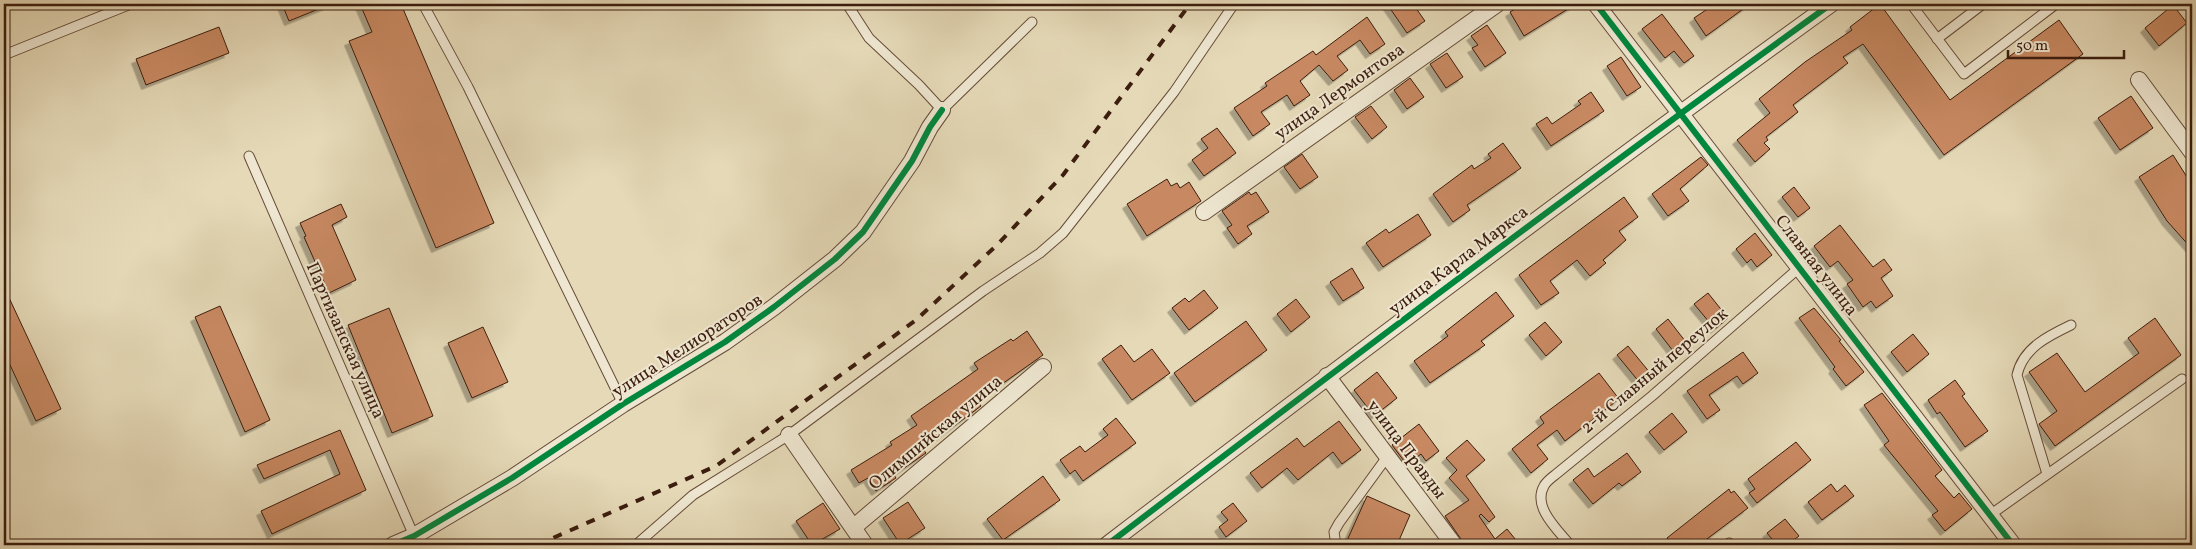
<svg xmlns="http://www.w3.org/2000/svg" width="2196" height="549" font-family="Vollkorn,serif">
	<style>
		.building { fill: #c88962; stroke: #3c1d0e; filter: url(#shadow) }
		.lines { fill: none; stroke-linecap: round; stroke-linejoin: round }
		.lane-casing { stroke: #664c38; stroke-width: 11 }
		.street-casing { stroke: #664c38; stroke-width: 18 }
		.lane { stroke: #eee6d0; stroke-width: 9 }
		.street { stroke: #eee6d0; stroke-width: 16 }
		.rail { stroke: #3c1d0e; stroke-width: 4; stroke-dasharray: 9 9; stroke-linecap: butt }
		.cycleway-casing { stroke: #eee6d0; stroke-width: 9 }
		.cycleway { stroke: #00873e; stroke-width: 6 }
		.labels { text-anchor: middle; stroke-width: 4; stroke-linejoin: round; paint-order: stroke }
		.street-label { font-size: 18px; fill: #3c1d0e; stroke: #eee6d0 }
	</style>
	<defs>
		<filter id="shadow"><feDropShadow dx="-4.5" dy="4.5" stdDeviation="0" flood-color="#0004"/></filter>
	</defs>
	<rect width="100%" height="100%" fill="#e5d9b7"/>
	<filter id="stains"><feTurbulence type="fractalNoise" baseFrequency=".004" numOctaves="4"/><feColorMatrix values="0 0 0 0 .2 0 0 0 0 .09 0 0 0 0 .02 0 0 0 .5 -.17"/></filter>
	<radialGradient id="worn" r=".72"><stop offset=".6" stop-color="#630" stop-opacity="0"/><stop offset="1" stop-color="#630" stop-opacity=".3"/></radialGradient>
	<!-- building -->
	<g class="building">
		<path d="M282 4H331L289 21Z"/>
		<path d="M360 4H401L494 223 436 248 349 41 372 32Z"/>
		<path d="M1387 4H1413L1425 21 1407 33Z"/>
		<path d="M1523 4H1576L1524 36 1510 12Z"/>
		<path d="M1715 4H1750L1706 36 1694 18Z"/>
		<path d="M1880 4 1950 100 2059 20 2083 54 1944 155 1863 44 1843 57 1848 63 1793 105 1798 112 1766 137 1768 140 1764 143 1770 149 1755 162 1737 140 1770 113 1759 99 1805 62 1852 30 1850 27Z"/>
		<path d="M2173 5 2187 23 2159 46 2145 28Z"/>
		<path d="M1662 14 1694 56 1684 63 1674 51 1665 58 1642 29Z"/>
		<path d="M1367 17 1385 44 1370 54 1360 40 1337 56 1348 70 1333 81 1319 65 1300 81 1310 95 1294 106 1287 95 1261 112 1270 124 1253 136 1234 108 1267 86 1265 83 1313 51 1316 55Z"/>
		<path d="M1487 25 1506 53 1485 67 1472 48 1478 45 1471 36Z"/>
		<path d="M219 27 229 53 146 85 136 59Z"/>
		<path d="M1447 53 1463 77 1446 88 1430 64Z"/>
		<path d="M1621 57 1641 87 1627 96 1607 66Z"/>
		<path d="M1410 78 1424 97 1407 109 1394 90Z"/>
		<path d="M1591 92 1604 111 1551 146 1536 124 1547 117 1552 124 1581 104 1578 101Z"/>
		<path d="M2131 96 2153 128 2120 150 2098 118Z"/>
		<path d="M1371 106 1387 127 1372 139 1355 117Z"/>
		<path d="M1217 128 1236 153 1204 176 1192 160 1208 148 1201 139Z"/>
		<path d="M1503 143 1521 168 1467 205 1470 210 1453 222 1433 194 1472 165 1474 169 1491 158 1488 154Z"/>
		<path d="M1302 154 1318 177 1300 189 1284 167Z"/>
		<path d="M2173 155 2192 185V249L2167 221 2139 177Z"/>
		<path d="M1701 157 1708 165 1680 189 1689 201 1668 216 1652 194Z"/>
		<path d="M1167 179 1171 186 1177 183 1180 188 1189 182 1201 201 1147 236 1127 204Z"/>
		<path d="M1794 187 1810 208 1798 217 1782 197Z"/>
		<path d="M1249 192 1251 195 1256 192 1269 212 1247 226 1252 234 1238 244 1227 228 1232 225 1222 211Z"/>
		<path d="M1624 197 1638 217 1619 231 1626 240 1603 260 1606 263 1590 276 1577 260 1550 281 1559 293 1541 305 1519 275Z"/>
		<path d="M341 204 347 217 332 225 356 280 329 293 304 237 306 236 300 223Z"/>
		<path d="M1418 214 1431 235 1383 267 1366 243 1386 229 1389 233Z"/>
		<path d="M1840 225 1873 267 1884 259 1892 270 1881 278 1893 296 1876 308 1871 301 1863 307 1847 284 1853 280 1838 261 1830 267 1814 246Z"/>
		<path d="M1755 233 1772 255 1757 267 1751 259 1747 263 1736 249Z"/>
		<path d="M1352 268 1364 288 1343 301 1330 282Z"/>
		<path d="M4 287 61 409 36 421 4 352Z"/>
		<path d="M1204 290 1218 308 1189 330 1172 308 1185 298 1189 302Z"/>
		<path d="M1496 292 1514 316 1481 341 1485 345 1430 383 1414 361 1448 336 1445 332Z"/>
		<path d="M1708 293 1728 318 1715 329 1694 304Z"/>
		<path d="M1296 299 1310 317 1291 332 1277 314Z"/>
		<path d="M220 306 270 420 245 432 195 317Z"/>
		<path d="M389 308 433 416 392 433 348 325Z"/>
		<path d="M1814 308 1841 340 1839 341 1864 372 1846 386 1833 369 1835 367 1799 318Z"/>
		<path d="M2155 318 2181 355 2055 446 2039 424 2057 411 2029 372 2057 353 2085 392 2139 353 2128 338Z"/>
		<path d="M1668 319 1689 346 1677 356 1656 329Z"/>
		<path d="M1246 321 1267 350 1195 402 1174 373Z"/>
		<path d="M1545 322 1562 342 1546 356 1529 335Z"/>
		<path d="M483 327 508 382 472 398 448 343Z"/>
		<path d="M1027 331 1043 355 978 401 981 406 923 449 926 453 894 475 896 478 876 491 868 478 859 483 851 470 892 445 890 442 917 425 911 416 978 369 974 363 1011 339 1013 341Z"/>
		<path d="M1913 334 1929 354 1907 372 1891 352Z"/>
		<path d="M1121 345 1134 362 1152 349 1170 373 1132 400 1102 359Z"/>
		<path d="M1628 346 1651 374 1640 383 1617 355Z"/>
		<path d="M1743 352 1758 373 1743 384 1737 376 1709 395 1720 410 1707 419 1687 391Z"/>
		<path d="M1377 372 1397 398 1374 416 1354 390Z"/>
		<path d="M1599 373 1619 399 1565 441 1557 430 1537 445 1548 459 1531 473 1512 449 1544 423 1540 417Z"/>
		<path d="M1955 380 1965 394 1962 396 1988 431 1965 447 1940 412 1937 414 1928 400Z"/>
		<path d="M1882 393 1942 470 1935 476 1954 498 1959 493 1972 509 1945 531 1932 515 1938 511 1884 445 1889 441 1864 405Z"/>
		<path d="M1672 413 1687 432 1664 450 1649 432Z"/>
		<path d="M1116 418 1136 443 1083 481 1075 470 1070 474 1060 460 1080 446 1085 452 1108 435 1103 429Z"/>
		<path d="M1339 421 1361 450 1342 464 1333 452 1298 480 1287 468 1262 488 1250 473 1297 438 1304 447Z"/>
		<path d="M1419 424 1439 451 1426 461 1421 454 1407 465 1392 445Z"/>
		<path d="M340 430 366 490 272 534 261 511 340 474 330 450 264 479 257 465Z"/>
		<path d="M1467 440 1485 460 1466 476 1495 517 1489 522 1481 514 1479 516 1495 539 1507 529 1520 545H1465L1445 516 1469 500 1449 478 1457 470 1446 458Z"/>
		<path d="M1796 442 1811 460 1757 503 1749 493 1755 489 1748 479Z"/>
		<path d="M1627 453 1641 472 1622 486 1619 483 1593 504 1573 480 1588 468 1594 477Z"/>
		<path d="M1043 476 1060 500 1003 540 987 519Z"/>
		<path d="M1831 484 1837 492 1845 485 1854 496 1822 520 1808 502Z"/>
		<path d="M1729 489 1731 493 1734 491 1748 508 1699 545H1672L1667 538Z"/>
		<path d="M1367 496 1410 515 1397 545H1345Z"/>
		<path d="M908 502 925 528 900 544 883 518Z"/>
		<path d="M823 503 840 529 812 545 796 521Z"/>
		<path d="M1233 503 1247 521 1226 537 1219 527 1228 520 1221 512Z"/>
		<path d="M1785 519 1799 536 1787 545H1777L1767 533Z"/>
	</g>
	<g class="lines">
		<defs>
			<g id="lane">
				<path d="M423 4 468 87 623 404"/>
				<path d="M847 4 869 38 919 85 942 110 1032 22"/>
				<path d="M1911 4 1964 74 2056 4"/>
				<path d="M1937 39 1983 4"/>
				<path d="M4 55 131 4"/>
				<path d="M249 156 414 536"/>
				<path d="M2047 474 2017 375C2023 348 2048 336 2071 325"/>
				<path d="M1990 515 2182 379"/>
				<path d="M636 545 693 495 789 435 983 291 1040 253 1063 233 1174 92 1234 4"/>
				<path d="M1336 545 1334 532 1339 523 1387 457"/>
				<path d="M1570 545C1558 530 1532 507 1544 486 1546 482 1551 478 1555 475L1652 396 1800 267"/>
				<path d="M1726 545 1729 543 1730 545"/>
			</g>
			<g id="street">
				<path d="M1596 4 2013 545"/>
				<path d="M2139 80 2192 152"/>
				<path d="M1204 212 1497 4"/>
				<path d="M1327 376 1454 545"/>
				<path d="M789 435 865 545"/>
				<path d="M854 527 1043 367"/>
				<path d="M393 545 414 536 512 478 623 404 725 342 774 307 835 259 863 232 912 161 930 127 942 110"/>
				<path d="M1107 545C1346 362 1587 180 1831 4"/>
			</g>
		</defs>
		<!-- lane casing -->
		<use href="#lane" class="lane-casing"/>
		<!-- street casing -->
		<use href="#street" class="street-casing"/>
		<!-- lane -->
		<use href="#lane" class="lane"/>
		<!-- street -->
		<use href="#street" class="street"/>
		<!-- rail -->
		<path class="rail" d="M537 545 716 466 916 320 997 245 1063 175 1190 4"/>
		<defs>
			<g id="cycleway">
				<path d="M1596 4 2013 545"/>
				<path d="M393 545 414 536 512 478 623 404 725 342 774 307 835 259 863 232 912 161 930 127 942 110"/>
				<path d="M1107 545C1346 362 1587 180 1831 4"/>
			</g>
		</defs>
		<!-- cycleway casing -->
		<use href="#cycleway" class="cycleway-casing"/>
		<!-- cycleway -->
		<use href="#cycleway" class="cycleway"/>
	</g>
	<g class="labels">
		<!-- street labels -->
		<g class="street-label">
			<text transform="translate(1339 91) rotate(-35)" y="6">улица Лермонтова</text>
			<text transform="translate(1458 260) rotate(-37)" y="6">улица Карла Маркса</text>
			<text transform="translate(1817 265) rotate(52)" y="6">Славная улица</text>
			<text transform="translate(346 340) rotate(66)" y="6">Партизанская улица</text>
			<text transform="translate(687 345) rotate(-33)" y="6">улица Мелиораторов</text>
			<text transform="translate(1654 370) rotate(-40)" y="6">2-й Славный переулок</text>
			<text transform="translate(935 432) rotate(-40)" y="6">Олимпийская улица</text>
			<text transform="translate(1407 449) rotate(53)" y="6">улица Правды</text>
		</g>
	</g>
	<!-- margin -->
	<rect width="2196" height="549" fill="none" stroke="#e5d9b7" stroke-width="20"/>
	<rect x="5" y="5" width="2186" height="539" fill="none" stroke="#3c1d0e" stroke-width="2.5"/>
	<rect x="10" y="10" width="2176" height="529" fill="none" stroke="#3c1d0e"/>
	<!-- scale -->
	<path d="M2008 50v8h116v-8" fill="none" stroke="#3c1d0e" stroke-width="2.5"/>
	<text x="2016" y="50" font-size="15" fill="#3c1d0e" stroke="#eee6d0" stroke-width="4" paint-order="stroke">50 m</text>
	<rect width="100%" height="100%" filter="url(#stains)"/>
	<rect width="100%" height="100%" fill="url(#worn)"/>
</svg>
